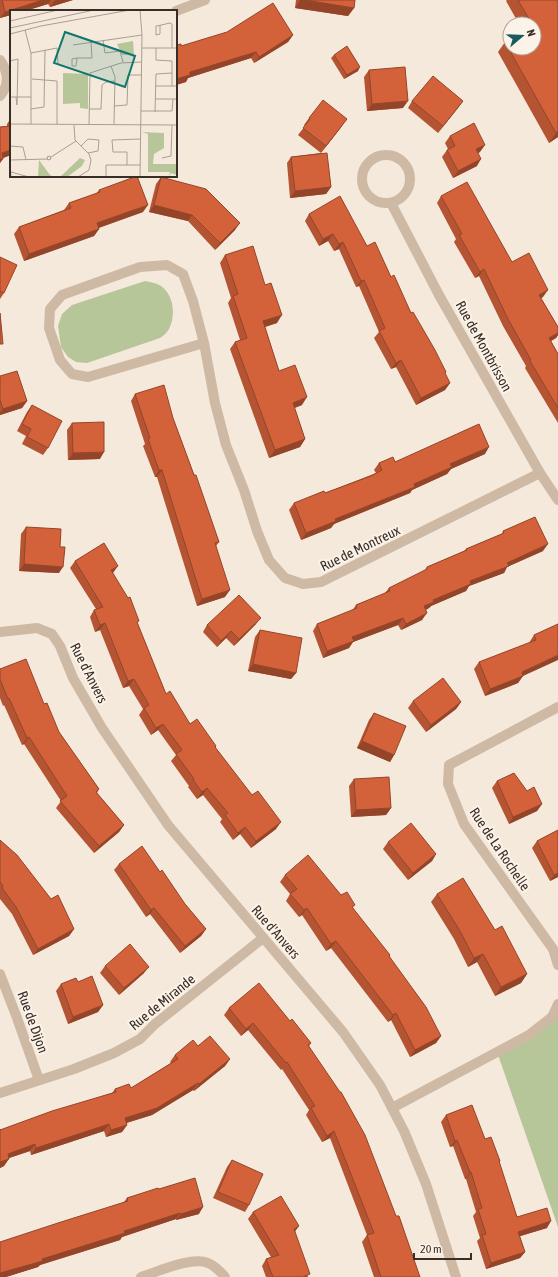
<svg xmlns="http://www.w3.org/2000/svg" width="558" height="1277" font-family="'Asap Condensed',sans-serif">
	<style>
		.green { fill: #b6c699 }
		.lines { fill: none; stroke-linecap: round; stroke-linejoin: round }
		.minor { stroke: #ceb9a5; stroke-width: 10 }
		.wall { fill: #b55433 }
		.shaded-wall { fill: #944529 }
		.building { fill: #d3623b; stroke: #944529 }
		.labels { text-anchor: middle; stroke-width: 4; stroke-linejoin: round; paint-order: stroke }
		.street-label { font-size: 14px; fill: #392d27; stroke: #fcf3e8 }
		.inset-road { fill: none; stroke: #aa9e93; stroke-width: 1 }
		.view { fill: #0f766e; fill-opacity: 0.15; stroke: #0f766e; stroke-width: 2 }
		.inset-edge { fill: none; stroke: #392d27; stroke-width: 2 }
	</style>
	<rect width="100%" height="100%" fill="#f5e9db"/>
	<!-- green -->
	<g class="green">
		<path d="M145 281C150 282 156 283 161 286 174 295 176 316 169 329 167 333 163 336 160 338L87 363 76 362 68 357 61 347 58 326 62 314 72 305Z"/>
		<path d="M558 1004V1227L497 1052 529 1035Z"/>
	</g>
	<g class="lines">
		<!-- minor -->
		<g class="minor">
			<path d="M176 11 205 0"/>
			<path d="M0 60C8 71 10 85 0 96"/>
			<circle cx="386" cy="179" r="24"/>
			<path d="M391 203 439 295 540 473 558 500"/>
			<path d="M204 343 193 301 183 274 167 265 140 267 62 295 50 309 49 328 60 360 72 374 88 377 204 343 215 403 226 445 244 490 257 531 269 560 285 578 303 584 321 582 540 473"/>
			<path d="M0 632 37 628 52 634 60 646 73 678 102 728 168 825 343 1032 380 1085 404 1131 426 1184 456 1277"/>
			<path d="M558 707 449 765 448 784 464 824 553 949 558 965"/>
			<path d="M0 974 17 1018 39 1080"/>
			<path d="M0 1093 74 1069 114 1053 140 1039 155 1024 263 938"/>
			<path d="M392 1108 529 1035 552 1017 558 1004"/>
			<path d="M141 1277C157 1272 192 1256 208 1263 215 1266 220 1271 225 1277"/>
		</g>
	</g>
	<!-- wall -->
	<g class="wall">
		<path d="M0 0H73L50 7 48 4 25 11H11V15L0 18Z"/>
		<path d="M296 0H355L354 8 348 16 295 8Z"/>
		<path d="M507 0H558V137L549 143 498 52 505 42 534 48V24H519L506 1Z"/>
		<path d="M293 35 288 42 254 63 251 58 188 78 186 82 176 85V45L181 46Z"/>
		<path d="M334 55 358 71 344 79 331 58Z"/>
		<path d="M369 70 403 108 367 111 364 77Z"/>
		<path d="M412 101H463L438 133 408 108Z"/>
		<path d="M11 118V155L3 158 0 163V127L7 126V124Z"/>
		<path d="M309 118 342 126 321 153 331 187 326 194 290 198 287 163 291 157 321 153 298 135 305 126 304 125Z"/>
		<path d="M450 136 480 152 478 153 477 166 453 178 442 157 447 150 448 149 445 143Z"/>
		<path d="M161 177 235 230 215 250 188 221 149 212 156 184Z"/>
		<path d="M99 190 143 212 99 228V229L94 236 24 261 14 234 19 227 64 210 69 203 96 194Z"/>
		<path d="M441 196 512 262 543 297 541 298 558 327V335L556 338 551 341 558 354V423L525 368 526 366 503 326 479 276 475 278 454 242 456 239 437 203Z"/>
		<path d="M309 214 367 246 391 277 411 313 446 372 445 374 450 383 445 390 416 405 396 367 391 369 374 338 379 332 359 286 356 287 339 249 334 251 328 241 319 246 305 221Z"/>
		<path d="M225 255 277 323 265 327 279 371 302 405 294 408 305 439 300 447 269 458 230 349 235 342 240 340 228 303 231 298 220 263Z"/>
		<path d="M0 257 4 293 0 299Z"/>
		<path d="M0 376 27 401 22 408 0 415Z"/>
		<path d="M135 394 173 418 219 542 216 546 225 597 197 606 157 477H155L143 446 145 444 131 401Z"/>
		<path d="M32 405 48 448 43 455 22 444 26 436 17 431 27 412Z"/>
		<path d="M72 423 100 459 68 460 67 430Z"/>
		<path d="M485 454 451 469 447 474 412 490 410 493 334 524 331 528 301 540 289 510 294 503 325 493 376 473 374 470 379 463Z"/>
		<path d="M26 527 59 573 19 571 21 534Z"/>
		<path d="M503 531 543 551 507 567 504 573 469 586 466 591 431 606 429 608 426 610 422 620 401 630 398 625 353 642 349 648 323 658 313 631 317 624 352 611 356 605 384 594 389 588 424 571 427 567 464 551 466 549 502 534Z"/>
		<path d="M75 561 112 573 137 623 166 694 190 724 215 747 276 829 251 848 240 834 233 840 220 822 222 819 203 795 197 799 188 787 189 786 171 761 176 755 158 730 151 735 139 715 143 709 129 686 123 688 100 630 95 632 90 617 94 610 96 609 70 568Z"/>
		<path d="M256 624 234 646 226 638 217 647 203 632 207 625Z"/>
		<path d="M558 624 518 683 485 696 474 669 479 662 529 643 534 635Z"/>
		<path d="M260 630 296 673 291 679 248 671 255 637Z"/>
		<path d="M0 669 44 704 59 732 99 789 97 793 124 825 119 832 94 853 56 808 61 801 24 744 22 745 4 705 3 706 0 698Z"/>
		<path d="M413 701 461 702 456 709 426 732 408 708Z"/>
		<path d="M374 713 394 755 390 762 357 748 369 720Z"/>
		<path d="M354 779 391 808 386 815 351 817 349 786Z"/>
		<path d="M497 781 527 791 542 804 537 811 509 824 492 788Z"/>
		<path d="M558 830V877L550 881 532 848 537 841Z"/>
		<path d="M0 840 74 929 69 936 33 955 12 914 0 899Z"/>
		<path d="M388 842 436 854 432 861 408 880 383 849Z"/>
		<path d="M119 864 185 904 206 929 201 936 180 953 150 914 146 917 114 870Z"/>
		<path d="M285 875 341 895 353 908 389 957 441 1036 436 1043 410 1057 391 1020 388 1022 331 948 326 951 302 915 299 917 286 901 290 894 280 882Z"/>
		<path d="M437 894 495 930 527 974 521 983 495 996 477 962 468 967 454 939 431 902Z"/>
		<path d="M105 966 144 973 119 995 100 973Z"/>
		<path d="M78 982 103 1005 98 1012 68 1024 56 991 61 984Z"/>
		<path d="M229 1008 290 1021 311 1043 309 1046 420 1277H374L362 1242 367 1235 330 1138 322 1142 306 1115 309 1110 282 1069 281 1070 248 1030 241 1036 224 1015Z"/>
		<path d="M198 1046 230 1059 225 1066 194 1091 193 1090 152 1115 126 1123 127 1125 122 1132 106 1137 104 1131 31 1155 30 1151 9 1158 4 1166 0 1168V1129V1130L112 1093 115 1089 131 1088 171 1063 170 1062 175 1055Z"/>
		<path d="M446 1115 485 1139 500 1161 499 1162 517 1217 547 1228 520 1236 525 1252 520 1258 486 1269 477 1241 480 1238 473 1216 476 1212 466 1179H465L453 1146 450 1147 441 1122Z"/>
		<path d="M232 1160 249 1205 245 1212 213 1198 227 1167Z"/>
		<path d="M159 1189 199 1214 176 1220V1219L122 1237 120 1240 40 1265 38 1267 6 1277 124 1202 127 1198Z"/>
		<path d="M253 1212 295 1232 308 1277H266L262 1266 266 1259 271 1257 248 1219Z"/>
	</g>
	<!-- shaded-wall -->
	<g class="shaded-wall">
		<path d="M43 0H51L48 4 25 11H11V15L0 18 5 12Z"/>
		<path d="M56 0H73L50 7 54 1Z"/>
		<path d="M300 0H305L354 8 348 16 295 8Z"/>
		<path d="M293 35 288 42 254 63 259 57Z"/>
		<path d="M256 52 251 58 188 78 186 82 176 85V79L190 72Z"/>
		<path d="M360 67 358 71 344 79 347 75Z"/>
		<path d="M408 101 403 108 367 111 372 104Z"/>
		<path d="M463 101 458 108 438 133 443 126Z"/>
		<path d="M347 119 342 126 321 153 326 146Z"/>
		<path d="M558 131V137L549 143 556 133Z"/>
		<path d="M485 145 480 152 472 156 476 149Z"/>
		<path d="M11 150V155L0 159H3L0 163V157L2 153Z"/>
		<path d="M481 159 477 166 453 178 458 171Z"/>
		<path d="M331 187 326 194 290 198 295 191Z"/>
		<path d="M148 205 143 212 92 230 97 223Z"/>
		<path d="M154 205 192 215 188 221 149 212Z"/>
		<path d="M240 223 235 230 215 250 220 243Z"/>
		<path d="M99 229 94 236 24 261 29 254Z"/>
		<path d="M333 234 328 241 319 246 323 239Z"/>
		<path d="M343 242 339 249 334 251 339 244Z"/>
		<path d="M484 269 479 276 475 278 480 272Z"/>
		<path d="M364 280 359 286 356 287 361 281Z"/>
		<path d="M548 290 543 297 534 302 539 295Z"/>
		<path d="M282 315 277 323 258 329 263 321Z"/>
		<path d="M558 333V335L556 338 544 345 549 338Z"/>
		<path d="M401 360 396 367 391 369 396 363Z"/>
		<path d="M450 383 445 390 416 405 421 398Z"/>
		<path d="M307 397 302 405 287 411 293 403Z"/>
		<path d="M27 401 22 408 0 415V413L3 409Z"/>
		<path d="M305 439 300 447 269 458 275 450Z"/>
		<path d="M489 447 485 454 451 469 447 474 412 490 410 493 334 524 331 528 301 540 306 533 335 519 414 484 450 464Z"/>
		<path d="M104 452 100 459 68 460 73 453Z"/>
		<path d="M159 470H162L157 477H155Z"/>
		<path d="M548 544 543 551 507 567 504 573 469 586 466 591 431 606 429 608 419 613 424 606 433 600 507 563Z"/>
		<path d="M24 564 63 567 59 573 19 571Z"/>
		<path d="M118 566 113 573 106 577 111 570Z"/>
		<path d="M230 590 225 597 197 606 202 599Z"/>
		<path d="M427 613 422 620 401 630 406 624Z"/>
		<path d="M261 618 256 624 234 646 239 639Z"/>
		<path d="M403 618 398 625 353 642 349 648 323 658 327 651 352 637Z"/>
		<path d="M105 623 100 630 95 632 100 625Z"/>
		<path d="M231 631 226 638 217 647 221 641Z"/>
		<path d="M558 655V660L523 676 518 683 485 696 490 689 522 672Z"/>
		<path d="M253 664 296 673 291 679 248 671Z"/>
		<path d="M134 679 129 686 123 688 128 681Z"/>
		<path d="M461 702 456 709 426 732 431 725Z"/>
		<path d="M163 724 158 730 151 735 156 728Z"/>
		<path d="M29 737 24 744 22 745 27 738Z"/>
		<path d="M362 741 394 755 390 762 357 748Z"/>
		<path d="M207 788 203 795 197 799 202 792Z"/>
		<path d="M542 804 537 811 509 824 513 817Z"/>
		<path d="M391 808 386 815 351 817 356 810Z"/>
		<path d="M281 822 276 829 251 848 256 841Z"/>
		<path d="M124 825 119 832 94 853 99 846Z"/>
		<path d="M245 827 240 834 233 840 238 833Z"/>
		<path d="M436 854 432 861 408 880 413 873Z"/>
		<path d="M558 873V877L550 881 554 875Z"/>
		<path d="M154 908 150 914 146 917 151 910Z"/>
		<path d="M307 908 302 915 299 917 304 910Z"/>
		<path d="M74 929 69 936 33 955 38 949Z"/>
		<path d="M206 929 201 936 180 953 185 946Z"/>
		<path d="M336 941 331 948 326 951 331 944Z"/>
		<path d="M483 954 477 962 468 967 474 958Z"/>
		<path d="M149 967 144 973 119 995 124 988Z"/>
		<path d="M527 974 521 983 495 996 501 987Z"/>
		<path d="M103 1005 98 1012 68 1024 73 1017Z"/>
		<path d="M396 1013 391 1020 388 1022 393 1015Z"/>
		<path d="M253 1023 248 1030 241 1036 246 1029Z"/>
		<path d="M441 1036 436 1043 410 1057 415 1050Z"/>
		<path d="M230 1059 225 1066 194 1091 199 1084Z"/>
		<path d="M198 1083 193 1090 152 1115 120 1125 125 1118Z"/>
		<path d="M109 1124 104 1131 31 1155 36 1148Z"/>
		<path d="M127 1125 122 1132 106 1137 111 1130Z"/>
		<path d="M334 1131 330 1138 322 1142 327 1136Z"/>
		<path d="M457 1140 453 1146 450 1147 455 1141Z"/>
		<path d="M35 1144 30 1151 3 1160 8 1154Z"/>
		<path d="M9 1159 4 1166 0 1168V1162Z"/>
		<path d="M471 1172 466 1179H465L470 1172Z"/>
		<path d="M203 1207 199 1214 176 1220 181 1214Z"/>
		<path d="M180 1213 176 1219 122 1237 120 1240 40 1265 38 1267 6 1277H0V1273L124 1231Z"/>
		<path d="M551 1221 547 1228 514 1238 518 1232Z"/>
		<path d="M299 1226 294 1233V1229Z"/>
		<path d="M525 1252 520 1258 486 1269 491 1263Z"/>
	</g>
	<!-- building -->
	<g class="building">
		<path d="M2 0H43L5 12Z"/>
		<path d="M305 0H355L354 8Z"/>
		<path d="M518 0H558V131L556 133 505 42 510 39V48H534V24H532Z"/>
		<path d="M273 3 293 35 259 57 256 52 190 72V75L176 79V45L181 44V46L227 32Z"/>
		<path d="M347 46 360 67 347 75 334 55Z"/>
		<path d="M405 67 408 101 372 104 369 70Z"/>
		<path d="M433 76 463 101 443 126 412 101Z"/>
		<path d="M323 100 347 119 326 146 303 128 310 119 309 118Z"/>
		<path d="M474 123 485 145 476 149 481 159 458 171 447 150 455 146 450 136Z"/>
		<path d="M11 126V150L2 153 3 159H0V127Z"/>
		<path d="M327 153 331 187 295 191 291 157Z"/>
		<path d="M137 176 148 205 97 223 99 229 29 254 19 227 71 208 69 203 100 192 99 190Z"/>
		<path d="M161 177 206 189 240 223 220 243 192 215 154 205Z"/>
		<path d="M467 182 512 262 529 253 548 290 539 295 558 327V333L549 338 558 354V408L530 361 531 360 508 319 484 269 480 272 459 235 462 234 441 196Z"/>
		<path d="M340 196 367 246 375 242 391 277 394 275 411 313 413 312 435 350 446 372 445 373 450 383 421 398 401 360 396 363 379 331 385 328 364 280 361 281 343 242 339 244 333 234 323 239 309 214Z"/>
		<path d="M253 246 265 285 271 283 282 315 263 321 279 371 295 365 307 397 293 403 305 439 275 450 235 342 247 338 233 296 238 294 225 255Z"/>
		<path d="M0 257 17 265 4 293 0 291Z"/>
		<path d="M0 313 3 344H0Z"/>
		<path d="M17 371 27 401 3 409 0 400V376Z"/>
		<path d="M164 385 173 418 194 475H196L219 542 215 543 230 590 202 599 162 470H159L148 439 150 438 135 394Z"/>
		<path d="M32 405 62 421 48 448 27 437 31 429 22 424Z"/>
		<path d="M104 422V452L73 453 72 423Z"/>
		<path d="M479 424 489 447 450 464 452 467 414 484 415 487 335 519 336 521 306 533 294 503 324 491 325 493 371 476 382 470 379 463 393 457 395 462Z"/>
		<path d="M535 517 548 544 507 563 509 566 470 581 471 584 433 600 434 602 424 606 427 613 406 624 403 618 352 637 354 641 327 651 317 624 357 608 356 605 390 591 389 588 427 569V567L467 550 466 549 504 533 503 531Z"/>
		<path d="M26 527 61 529 60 547H65L63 567 24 564Z"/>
		<path d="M104 543 118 566 111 570 128 598 130 597 139 621 137 622 166 694 170 691 190 724 197 719 216 746 215 747 252 795 258 791 281 822 256 841 245 827 238 833 225 815 228 813 207 788 202 792 193 780 194 779 176 754 182 750 163 724 156 728 144 708 149 705 134 679 128 681 105 623 100 625 94 610 103 607 75 561Z"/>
		<path d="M239 595 261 618 239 639 231 631 221 641 207 625Z"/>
		<path d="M558 624V655L522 672 523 676 490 689 479 662 536 640 534 635Z"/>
		<path d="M260 630 302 638 296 673 253 664Z"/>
		<path d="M26 659 44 704 47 703 59 732 99 789 96 792 124 825 99 846 60 801 67 796 29 737 27 738 9 698 8 699 0 679V669Z"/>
		<path d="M443 678 461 702 431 725 413 701Z"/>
		<path d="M374 713 406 726 394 755 362 741Z"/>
		<path d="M514 773 527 791 534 787 542 804 513 817 497 781Z"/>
		<path d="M389 777 391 808 356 810 354 779Z"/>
		<path d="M411 823 436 854 413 873 388 842Z"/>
		<path d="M558 830V873L554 875 537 841Z"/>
		<path d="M0 840 17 855 51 899 58 895 74 929 38 949 16 907 2 888 3 886 0 882Z"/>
		<path d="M142 846 160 872 162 870 185 904 206 929 185 946 154 908 151 910 119 864Z"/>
		<path d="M308 855 341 895 347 892 355 905 352 907 390 955 389 956 426 1007 441 1036 415 1050 396 1013 393 1015 336 941 331 944 307 908 304 910 290 894 297 889 285 875Z"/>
		<path d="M463 878 495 930 502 926 527 974 501 987 483 954 474 958 460 931 437 894Z"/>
		<path d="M130 944 149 967 124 988 105 966Z"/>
		<path d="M92 976 103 1005 73 1017 61 984 76 978 78 982Z"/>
		<path d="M259 983 290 1021 292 1019 311 1043 308 1045 340 1092H341L365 1135 396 1216H399L420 1277H381L367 1235 374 1233 334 1131 327 1136 311 1108 315 1106 287 1062 286 1063 253 1023 246 1029 229 1008Z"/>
		<path d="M210 1036 230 1059 199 1084 198 1083 157 1108 125 1118 127 1125 111 1130 109 1124 36 1148 35 1144 8 1154 9 1159 0 1162V1129V1130L52 1111 116 1092 115 1089 129 1084 131 1088 178 1059 175 1055 193 1040 198 1046Z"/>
		<path d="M472 1105 485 1139 491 1137 500 1161H499L517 1217 547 1208 551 1221 518 1232 525 1252 491 1263 482 1235 486 1234 478 1209 482 1208 471 1172H470L457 1140 455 1141 446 1115Z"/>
		<path d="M232 1160 263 1174 249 1205 218 1192Z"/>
		<path d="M195 1178 203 1207 181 1214 180 1213 124 1231 125 1233 42 1259 43 1261 0 1273V1242L61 1222 128 1201 127 1198 158 1188 159 1189Z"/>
		<path d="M281 1196 299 1226 294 1229 310 1274 303 1277H273L266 1259 279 1255 253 1212Z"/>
	</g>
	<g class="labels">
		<!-- street labels -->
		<g class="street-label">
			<text transform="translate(484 346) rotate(61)" y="5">Rue de Montbrisson</text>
			<text transform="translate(360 548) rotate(-26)" y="5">Rue de Montreux</text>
			<text transform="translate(89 673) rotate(63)" y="5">Rue d'Anvers</text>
			<text transform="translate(500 849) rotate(56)" y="5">Rue de La Rochelle</text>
			<text transform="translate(276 932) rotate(49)" y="5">Rue d'Anvers</text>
			<text transform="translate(162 1002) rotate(-39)" y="5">Rue de Mirande</text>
			<text transform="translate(33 1022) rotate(70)" y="5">Rue de Dijon</text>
		</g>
	</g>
	<!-- overview -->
	<g transform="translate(10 10)">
		<rect width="167" height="167" fill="#f5e9db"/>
		<path d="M123 31 124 45H112L107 34ZM53 63 78 64V99L70 98V93L53 94ZM132 122 154 123V138L144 144 143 154H167V165L161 163 159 167 160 162H138V124Z" fill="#b6c699"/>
		<path d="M70 148 75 150 72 156 57 167H50ZM29 150 40 165 44 167H28Z" fill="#b6c699"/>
		<path class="inset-road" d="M0 11 48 0M150 15V24L146 25V16H147L160 13 162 14V38M0 18 84 0M15 20 21 43V114M0 24 31 16 120 0M93 30 95 43 110 41 113 52M63 35 132 25M132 38H167M146 38V50L162 51V76M21 43 47 38 48 54M67 48 62 49V56H66L67 48H82L81 32M0 51 8 49 7 95 6 87M101 56 105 67 104 115M22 69 47 71V114M145 76H167M0 87H21M145 89H167M104 96 117 95 118 65H131M21 99 34 97 35 40M79 99H91L92 75 96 72 105 71M131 101H162L163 89M145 102 146 64 162 63M0 114 167 115M64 115 65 130 79 144 81 150 79 160 68 167M79 115 80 63 111 53 131 52M0 136 13 137 16 150M71 136 78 129 89 130 88 141 78 143M40 146 41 149 38 150 37 147ZM41 147 66 131M152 148 161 146 162 115M0 150 38 149M0 152 1 167M117 155V142H103L102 130 130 129M1 162 19 167M96 167V155H130M130 167 132 25 130 0"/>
		<path class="view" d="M55 22 125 46 115 77 44 53Z"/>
		<rect width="167" height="167" class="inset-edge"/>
	</g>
	<!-- north arrow -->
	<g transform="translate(522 36) rotate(71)"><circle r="19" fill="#fcf3e8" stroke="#aea49b"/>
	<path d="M0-3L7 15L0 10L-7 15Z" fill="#185a60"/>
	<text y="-6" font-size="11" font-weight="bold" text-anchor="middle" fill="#392d27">N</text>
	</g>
	<!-- scale -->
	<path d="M414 1253v6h57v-6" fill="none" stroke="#392d27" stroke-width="2"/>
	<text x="420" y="1253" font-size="12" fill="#392d27" stroke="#fcf3e8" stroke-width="3" paint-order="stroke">20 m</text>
</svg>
